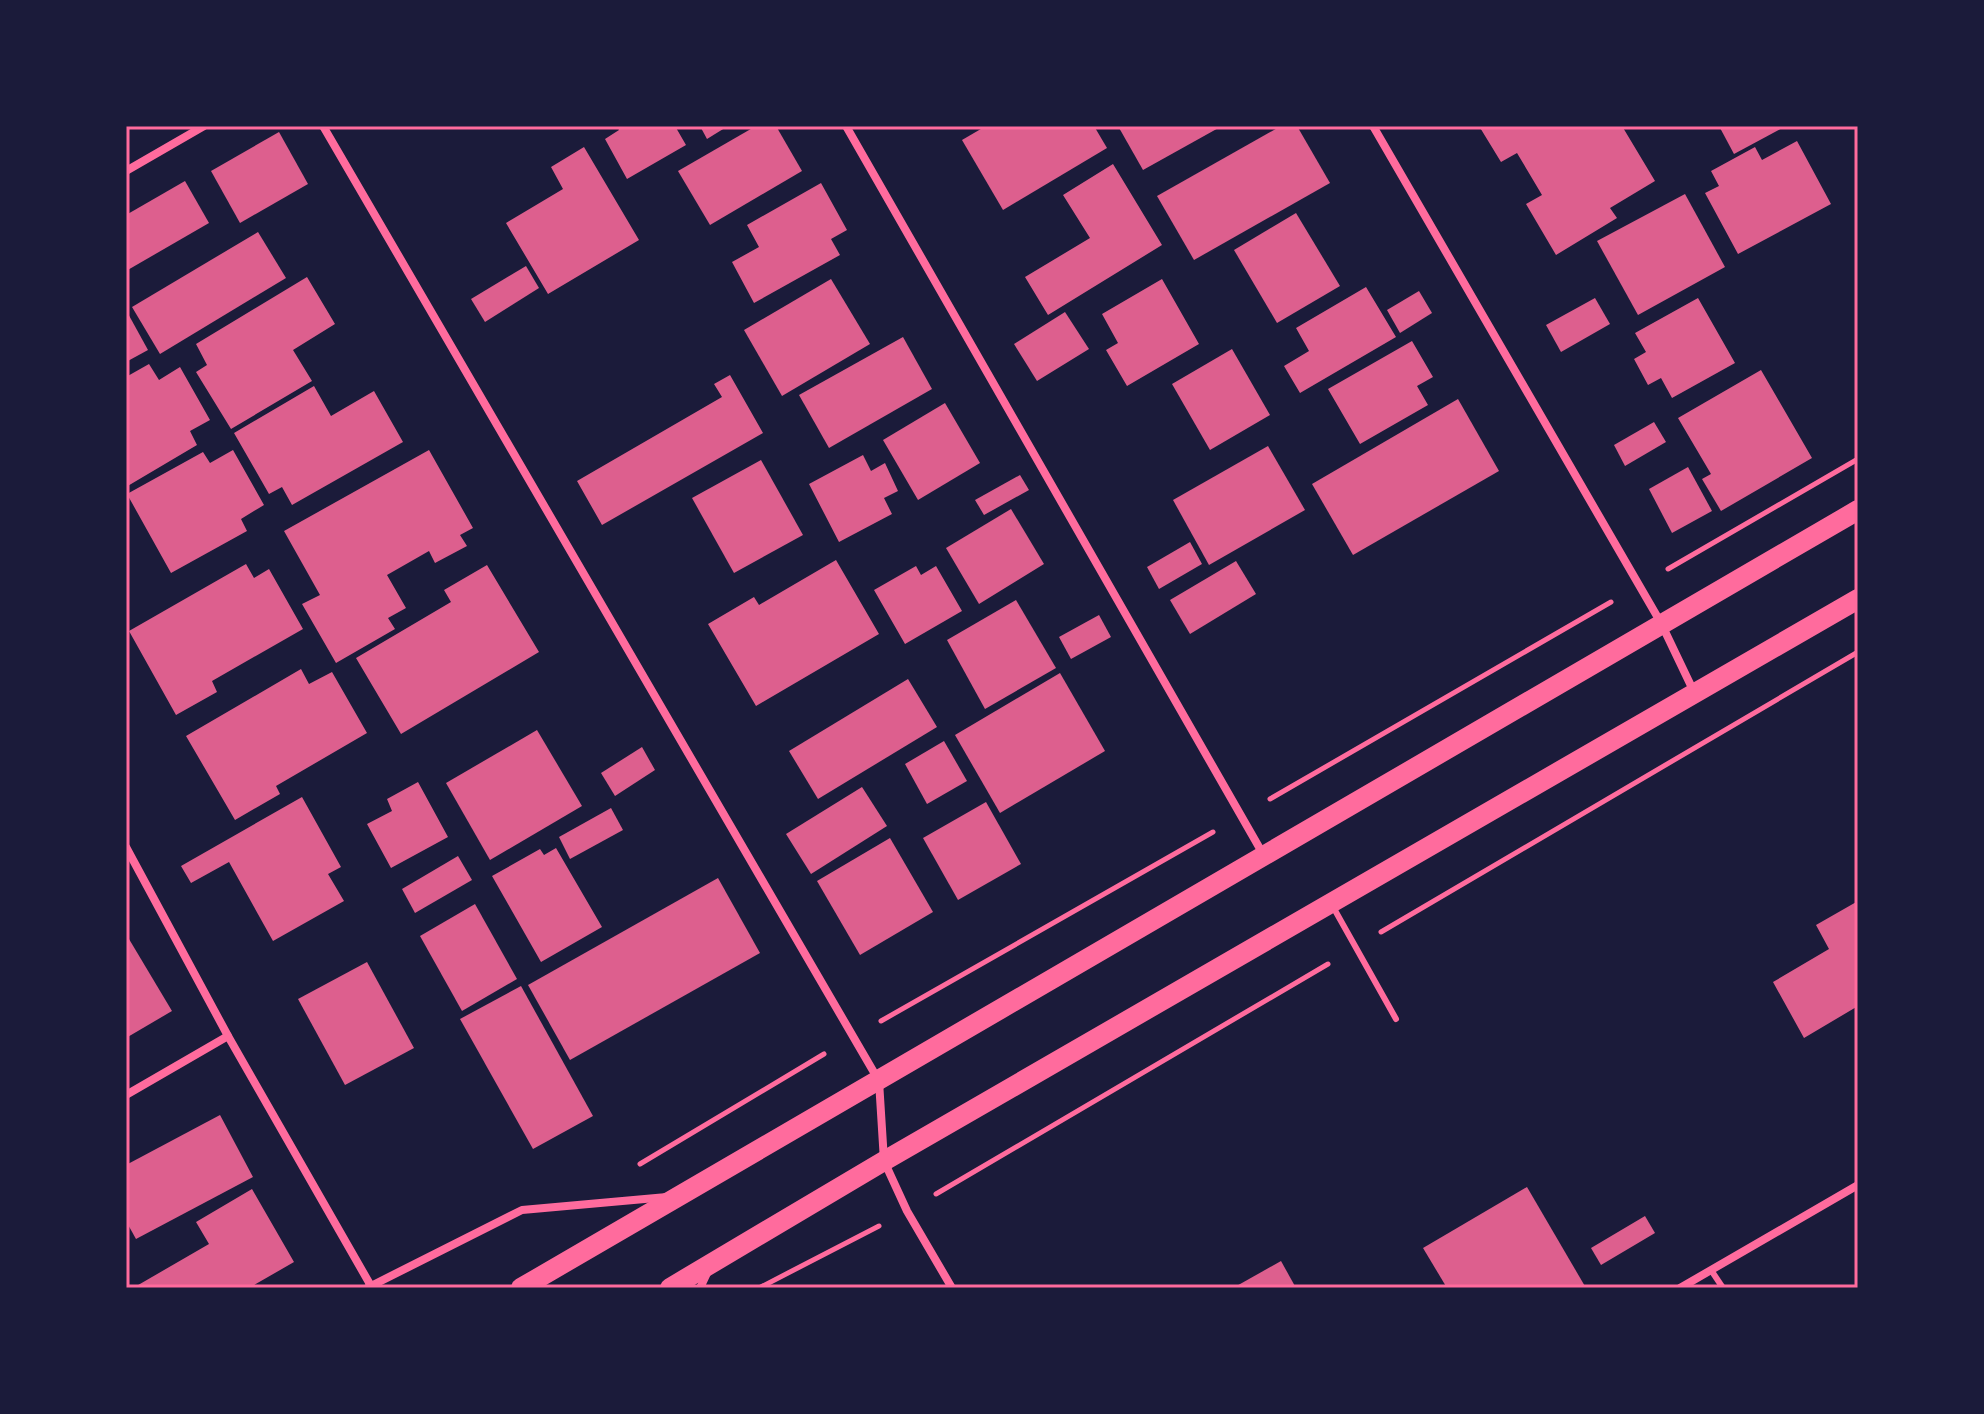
<svg xmlns="http://www.w3.org/2000/svg" width="1984" height="1414" font-family="'Alegreya Sans',sans-serif">
	<style>
		.building { fill: #dd5f8e }
		.lines { fill: none; stroke-linecap: round; stroke-linejoin: round }
		.path { stroke: #ff6b9d; stroke-width: 5 }
		.service { stroke: #ff6b9d; stroke-width: 6 }
		.minor { stroke: #ff6b9d; stroke-width: 8 }
		.primary { stroke: #ff6b9d; stroke-width: 20 }
		.neatline { fill: none; stroke: #ff6b9d; stroke-width: 3 }
	</style>
	<rect width="100%" height="100%" fill="#1b1b3a"/>
	<!-- building -->
	<g class="building">
		<path d="M617 126H675L686 145 627 179 605 139 619 130Z"/>
		<path d="M700 126H728L707 139Z"/>
		<path d="M756 126H776L802 171 710 225 678 171Z"/>
		<path d="M986 126H1094L1107 148 1003 210 962 140Z"/>
		<path d="M1118 126H1222L1143 170Z"/>
		<path d="M1281 126H1297L1330 183 1194 260 1157 196Z"/>
		<path d="M1479 126H1622L1655 181 1610 208 1617 218 1556 255 1526 204 1542 195 1517 153 1501 162Z"/>
		<path d="M1719 126H1786L1734 154Z"/>
		<path d="M279 132 308 184 240 223 211 171Z"/>
		<path d="M1797 141 1831 204 1738 254 1705 193 1719 186 1711 171 1755 147 1762 160Z"/>
		<path d="M584 147 639 240 548 294 506 223 563 189 551 167Z"/>
		<path d="M1113 164 1162 245 1048 315 1025 277 1090 238 1063 195Z"/>
		<path d="M185 181 209 223 126 271V215Z"/>
		<path d="M821 183 847 230 831 239 840 255 754 303 732 262 759 247 747 225Z"/>
		<path d="M1685 194 1725 267 1638 315 1597 241Z"/>
		<path d="M1296 213 1340 286 1277 323 1234 250Z"/>
		<path d="M258 232 286 278 160 354 132 307Z"/>
		<path d="M526 266 539 288 485 322 471 299Z"/>
		<path d="M307 277 335 324 293 350 312 381 231 429 196 372 207 365 196 344Z"/>
		<path d="M831 279 870 344 782 396 744 330Z"/>
		<path d="M1162 279 1199 344 1127 386 1106 350 1118 343 1102 314Z"/>
		<path d="M1366 287 1396 337 1300 393 1284 366 1309 351 1296 328Z"/>
		<path d="M1419 291 1432 313 1400 333 1387 310Z"/>
		<path d="M1595 298 1610 324 1561 352 1546 325Z"/>
		<path d="M1698 298 1735 363 1672 398 1661 378 1648 385 1634 359 1646 352 1635 333Z"/>
		<path d="M126 310 148 350 126 362Z"/>
		<path d="M1065 312 1089 349 1037 381 1014 344Z"/>
		<path d="M903 337 932 389 829 448 799 395Z"/>
		<path d="M1412 341 1433 377 1417 386 1428 405 1360 444 1328 389Z"/>
		<path d="M1232 349 1270 415 1210 450 1172 384Z"/>
		<path d="M149 364 159 380 180 367 210 420 190 431 197 445 126 487V377Z"/>
		<path d="M1761 370 1812 458 1721 511 1702 479 1711 474 1678 418Z"/>
		<path d="M730 375 763 433 602 525 577 481 722 397 714 384Z"/>
		<path d="M314 386 331 416 374 391 403 442 292 505 282 487 269 494 234 433Z"/>
		<path d="M1458 399 1499 471 1353 555 1312 484Z"/>
		<path d="M945 403 980 463 918 500 883 440Z"/>
		<path d="M1654 422 1666 442 1625 466 1614 445Z"/>
		<path d="M1268 446 1305 510 1209 565 1173 500Z"/>
		<path d="M233 450 264 505 241 519 247 531 171 573 127 494 203 452 210 463Z"/>
		<path d="M429 450 473 528 460 535 467 546 435 563 429 551 387 575 406 608 388 618 395 629 336 663 302 604 320 595 284 531Z"/>
		<path d="M863 455 871 471 885 463 898 491 884 498 892 514 839 542 809 484Z"/>
		<path d="M761 460 803 535 734 573 692 498Z"/>
		<path d="M1688 467 1712 511 1672 533 1649 489Z"/>
		<path d="M1020 475 1029 490 984 515 975 500Z"/>
		<path d="M1011 509 1044 564 979 604 946 548Z"/>
		<path d="M1190 542 1202 564 1159 589 1147 567Z"/>
		<path d="M836 560 879 634 756 706 708 624 754 597 759 605Z"/>
		<path d="M1236 561 1256 594 1190 634 1170 600Z"/>
		<path d="M246 564 254 578 269 569 303 629 212 681 217 692 176 715 129 631Z"/>
		<path d="M487 565 539 652 401 734 356 658 451 602 444 590Z"/>
		<path d="M916 566 921 575 936 566 962 611 905 644 874 590Z"/>
		<path d="M1016 600 1056 668 985 709 947 640Z"/>
		<path d="M1099 615 1111 637 1071 659 1059 637Z"/>
		<path d="M301 669 309 684 332 672 367 733 276 786 280 794 235 820 186 736Z"/>
		<path d="M1060 673 1105 751 1000 813 955 735Z"/>
		<path d="M908 679 937 727 818 799 789 751Z"/>
		<path d="M537 730 582 806 490 860 446 783Z"/>
		<path d="M944 741 967 781 927 804 905 764Z"/>
		<path d="M642 747 655 770 615 796 601 773Z"/>
		<path d="M418 782 448 837 391 868 367 824 392 811 387 799Z"/>
		<path d="M862 787 887 826 811 874 786 834Z"/>
		<path d="M302 797 341 867 328 874 344 901 273 941 229 862 191 883 181 866Z"/>
		<path d="M986 802 1021 864 958 900 923 838Z"/>
		<path d="M611 808 623 830 570 859 559 837Z"/>
		<path d="M890 838 933 912 860 955 817 881Z"/>
		<path d="M556 848 602 927 541 962 492 876 540 849 544 855Z"/>
		<path d="M458 856 472 880 415 913 402 889Z"/>
		<path d="M718 878 760 953 570 1060 528 985Z"/>
		<path d="M1858 901V1006L1804 1038 1773 982 1829 949 1816 925Z"/>
		<path d="M475 904 517 979 462 1011 420 936Z"/>
		<path d="M126 934 172 1011 126 1038Z"/>
		<path d="M367 962 414 1048 345 1085 298 999Z"/>
		<path d="M521 986 593 1116 533 1149 460 1019Z"/>
		<path d="M220 1115 253 1177 136 1239 126 1221V1165Z"/>
		<path d="M1527 1187 1586 1288H1447L1423 1248Z"/>
		<path d="M252 1189 294 1262 249 1288H133L209 1244 196 1222Z"/>
		<path d="M1645 1216 1655 1233 1601 1265 1591 1248Z"/>
		<path d="M1281 1261 1296 1288H1233Z"/>
	</g>
	<g class="lines">
		<!-- path -->
		<g class="path">
			<path d="M1668 569 1858 459"/>
			<path d="M1270 799 1611 602"/>
			<path d="M1381 932 1858 652"/>
			<path d="M881 1021 1213 832"/>
			<path d="M640 1164 824 1054"/>
			<path d="M936 1194 1328 964"/>
			<path d="M759 1288 879 1226"/>
		</g>
		<!-- service -->
		<g class="service">
			<path d="M1332 905 1396 1019"/>
			<path d="M1711 1270 1723 1288"/>
		</g>
		<!-- minor -->
		<g class="minor">
			<path d="M323 126 879 1081 884 1161 907 1211 952 1288"/>
			<path d="M846 126 1263 854"/>
			<path d="M1373 126 1661 623 1694 692"/>
			<path d="M126 171 204 126"/>
			<path d="M126 847 228 1036 371 1286"/>
			<path d="M126 1095 228 1036"/>
			<path d="M367 1288 522 1210 667 1197"/>
			<path d="M700 1288 708 1271"/>
			<path d="M1680 1288 1858 1185"/>
		</g>
		<!-- primary -->
		<g class="primary">
			<path d="M521 1288 1858 510"/>
			<path d="M670 1288 884 1161 1858 599"/>
		</g>
	</g>
	<!-- border -->
	<rect width="1984" height="1414" fill="none" stroke="#1b1b3a" stroke-width="256"/>
	<rect x="128" y="128" width="1728" height="1158" class="neatline"/>
</svg>
